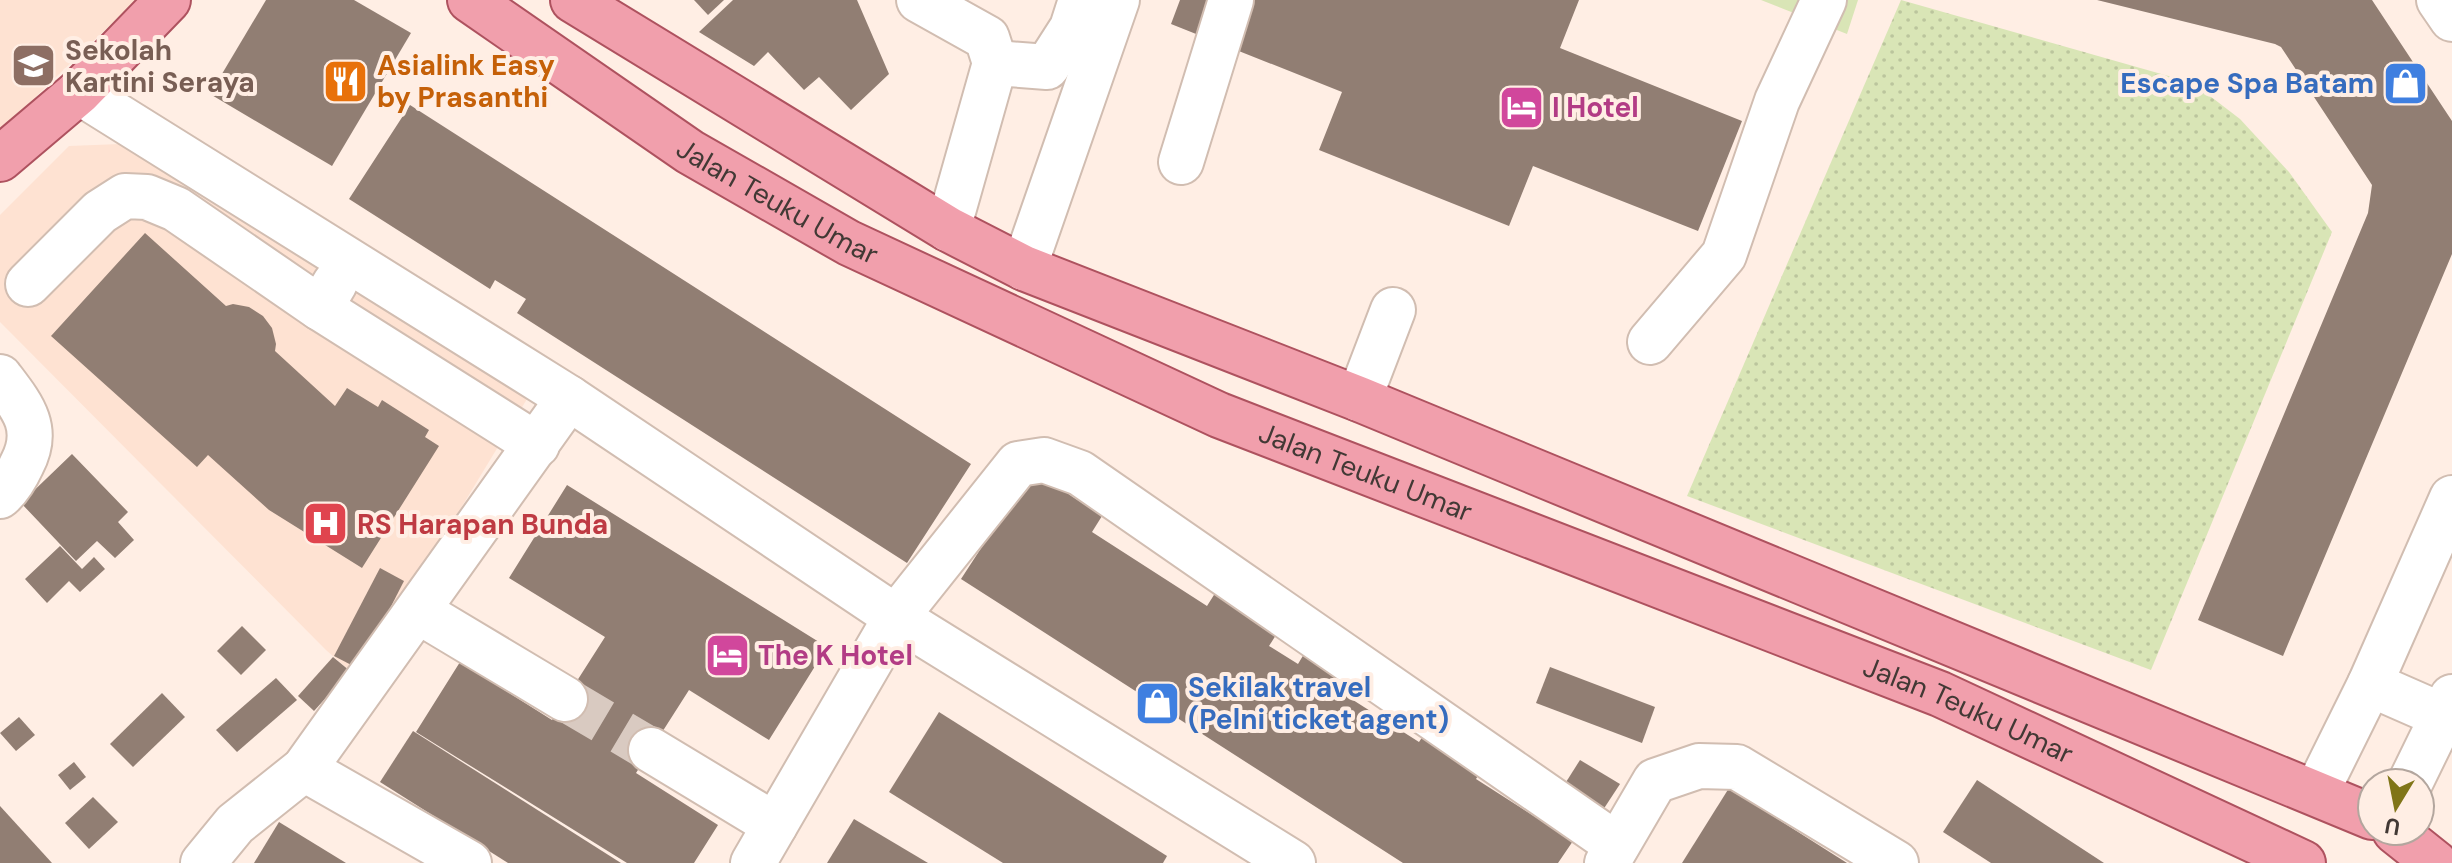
<svg xmlns="http://www.w3.org/2000/svg" width="2452" height="863" font-family="'DM Sans',sans-serif">
	<style>
		.built { fill: #fee2d2 }
		.grass { fill: url(#grass-dots) }
		.park { fill: #d9e5b6 }
		.building { fill: #917e73 }
		.lines { fill: none; stroke-linecap: round; stroke-linejoin: round }
		.minor-tunnel { stroke: #d9cac1; stroke-width: 44; stroke-dasharray: 44 22; stroke-linecap: butt }
		.minor-casing { stroke: #d1bdb1; stroke-width: 48 }
		.major-casing { stroke: #ae525f; stroke-width: 48 }
		.minor { stroke: #fff; stroke-width: 44 }
		.major { stroke: #f19fac; stroke-width: 44 }
		.labels { text-anchor: middle; stroke-width: 8; stroke-linejoin: round; paint-order: stroke }
		.education-label { font-size: 28px; font-weight: bold; fill: #785e54; stroke: #ffeee4; text-anchor: start }
		.food-label { font-size: 28px; font-weight: bold; fill: #c56008; stroke: #ffeee4; text-anchor: start }
		.shop-label { font-size: 28px; font-weight: bold; fill: #366cbe; stroke: #ffeee4; text-anchor: end }
		.hotel-label { font-size: 28px; font-weight: bold; fill: #b23c85; stroke: #ffeee4; text-anchor: start }
		.street-label { font-size: 28px; fill: #423935; stroke: #ffeee4 }
		.health-label { font-size: 28px; font-weight: bold; fill: #be3a42; stroke: #ffeee4; text-anchor: start }
	</style>
	<defs>
		<pattern id="grass-dots" width="8" height="8" patternUnits="userSpaceOnUse" patternTransform="scale(2)"><rect width="8" height="8" fill="#d9e5b6"/><path d="M2 2h.1M6 6h.1" fill="none" stroke="#bbc59d" stroke-width="1.8" stroke-linecap="round"/></pattern>
	</defs>
	<rect width="100%" height="100%" fill="#ffeee4"/>
	<!-- built -->
	<g class="built">
		<path d="M0 0H136L0 131Z"/>
		<path d="M120 144 527 399 358 678 326 650 0 322V215L69 146Z"/>
	</g>
	<!-- grass -->
	<path class="grass" d="M1901 0 2193 83 2240 119 2289 172 2332 232 2151 670 1687 496Z"/>
	<!-- park -->
	<path class="park" d="M1761 0H1858L1847 34Z"/>
	<!-- building -->
	<g class="building">
		<path d="M266 0H354L411 33 332 166 210 94Z"/>
		<path d="M694 0H724L708 15Z"/>
		<path d="M733 0H857L889 74 851 110 819 77 804 90 768 52 754 66 699 32Z"/>
		<path d="M1180 0H1579L1560 48 1742 121 1698 231 1533 166 1509 226 1319 150 1342 92 1171 24Z"/>
		<path d="M2097 0H2372L2452 121V254L2283 656 2198 620 2368 213 2372 185 2281 47 2275 44Z"/>
		<path d="M410 105 971 464 907 563 517 313 526 299 495 280 490 289 349 199Z"/>
		<path d="M145 233 226 306 233 304 249 307 263 316 272 328 276 344 275 351 335 406 347 388 378 407 382 400 429 430 425 437 439 446 362 568 269 510 208 455 197 467 51 336Z"/>
		<path d="M72 454 128 512 118 522 134 540 115 558 97 541 76 561 21 503Z"/>
		<path d="M1032 470 1102 516 1092 532 1207 606 1224 579 1286 619 1269 646 1298 664 1310 644 1343 666 1331 686 1419 742 1427 730 1484 766 1476 779 1573 841 1558 863H1403L961 579Z"/>
		<path d="M567 485 827 647 769 740 689 690 636 773 718 825 694 863H627L416 732 460 662 552 720 605 637 509 578Z"/>
		<path d="M60 546 82 569 94 557 105 569 80 592 69 581 47 603 25 579Z"/>
		<path d="M380 568 404 581 359 669 334 656Z"/>
		<path d="M242 626 266 650 241 675 217 651Z"/>
		<path d="M333 657 350 671 314 711 298 696Z"/>
		<path d="M1550 667 1655 707 1642 743 1536 703Z"/>
		<path d="M276 678 297 700 237 752 216 730Z"/>
		<path d="M162 693 185 717 133 767 110 744Z"/>
		<path d="M939 712 1167 856 1163 863H1003L889 792Z"/>
		<path d="M19 717 35 735 16 751 0 733Z"/>
		<path d="M413 731 621 863H508L380 782Z"/>
		<path d="M1580 760 1620 784 1601 813 1561 790Z"/>
		<path d="M74 762 86 777 70 790 58 775Z"/>
		<path d="M1977 780 2078 846 2104 863H1991L1943 832Z"/>
		<path d="M1729 788 1847 863H1682Z"/>
		<path d="M93 797 118 822 89 849 65 823Z"/>
		<path d="M0 806 52 863H0Z"/>
		<path d="M854 819 928 863H827Z"/>
		<path d="M279 822 346 863H254Z"/>
	</g>
	<g class="lines">
		<!-- minor-tunnel -->
		<path class="minor-tunnel" d="M565 699 651 750"/>
		<defs>
			<g id="minor">
				<path d="M919 0 987 38 995 63 948 229"/>
				<path d="M2439 0 2452 19"/>
				<path d="M995 63 1047 67 1072 28 1081 0"/>
				<path d="M79 92 569 398 896 617 1293 863"/>
				<path d="M1181 162 1231 0"/>
				<path d="M1024 268 1117 0"/>
				<path d="M335 283 320 308 537 445"/>
				<path d="M28 284 100 212 125 196 147 197 176 209 320 308"/>
				<path d="M1650 342 1724 255 1777 101 1824 0"/>
				<path d="M0 377C22 406 41 428 22 464 16 477 10 487 0 496"/>
				<path d="M1359 399 1393 310"/>
				<path d="M418 611 565 699"/>
				<path d="M2370 684 2443 716"/>
				<path d="M651 750 775 825"/>
				<path d="M304 769 469 863"/>
				<path d="M2410 783 2452 697"/>
				<path d="M2316 793 2370 684 2452 498"/>
				<path d="M203 863 235 824 304 769 569 398"/>
				<path d="M753 863 896 617 1018 464 1044 460 1080 473 1617 845"/>
				<path d="M1607 863 1655 781 1699 766 1737 767 1896 863"/>
			</g>
			<g id="major">
				<path id="s1" d="M470 0 690 152 849 243 1219 415 1940 694 2303 863"/>
				<path d="M573 0 948 229 1024 268 1359 399 2372 817"/>
				<path d="M0 159 79 92 168 0"/>
				<path d="M2395 831 2435 863"/>
			</g>
		</defs>
		<!-- minor casing -->
		<use href="#minor" class="minor-casing"/>
		<!-- major casing -->
		<use href="#major" class="major-casing"/>
		<!-- minor -->
		<use href="#minor" class="minor"/>
		<!-- major -->
		<use href="#major" class="major"/>
	</g>
	<!-- icons -->
	<defs>
		<symbol id="school-square" viewBox="-11 -11 22 22"><rect x="-9" y="-9" width="18" height="18" rx="4" fill="#8d6e63" stroke="#ffeee4"/><path d="M0-5L7-2L0 1L-7-2ZM-4 1L0 2.5L4 1V4Q0 6-4 4Z" fill="#fff"/></symbol>
		<symbol id="restaurant-square" viewBox="-11 -11 22 22"><rect x="-9" y="-9" width="18" height="18" rx="4" fill="#e8710a" stroke="#ffeee4"/><path d="M-5-6h1v4h1v-4h1v4h1v-4h1v5L-1.5 .5V6h-2V.5L-5-1ZM5-6V6H3V1.5H1.5Q1.5-4 5-6Z" fill="#fff"/></symbol>
		<symbol id="shop-square" viewBox="-11 -11 22 22"><rect x="-9" y="-9" width="18" height="18" rx="4" fill="#3f7fe0" stroke="#ffeee4"/><path d="M-5-2.5h2.3a2.7 3.5 0 0 1 5.4 0H5L5.5 6h-11ZM-1.5-2.5h3a1.5 2.3 0 0 0-3 0Z" fill="#fff"/></symbol>
		<symbol id="hotel-square" viewBox="-11 -11 22 22"><rect x="-9" y="-9" width="18" height="18" rx="4" fill="#d1479c" stroke="#ffeee4"/><path d="M-6-4.5h1.5V1H6V5H4.5V3h-9V5H-6ZM-4 0a1.8 1.8 0 1 1 3.6 0ZM.5 0V-2.5h3Q6-2.5 6 0Z" fill="#fff"/></symbol>
		<symbol id="hospital-square" viewBox="-11 -11 22 22"><rect x="-9" y="-9" width="18" height="18" rx="4" fill="#e0444e" stroke="#ffeee4"/><path d="M-5-5h3v3.5h4V-5h3V5h-3V1.5h-4V5h-3Z" fill="#fff"/></symbol>
	</defs>
	<g fill-rule="evenodd">
		<use href="#school-square" x="8" y="40" width="51" height="51"/>
		<use href="#restaurant-square" x="320" y="56" width="51" height="51"/>
		<use href="#shop-square" x="2380" y="58" width="51" height="51"/>
		<use href="#hotel-square" x="1496" y="82" width="51" height="51"/>
		<use href="#hospital-square" x="300" y="498" width="51" height="51"/>
		<use href="#hotel-square" x="702" y="630" width="51" height="51"/>
		<use href="#shop-square" x="1132" y="678" width="51" height="51"/>
	</g>
	<g class="labels">
		<!-- education labels -->
		<g class="education-label">
			<text x="65" y="60">Sekolah<tspan x="65" dy="32">Kartini Seraya</tspan></text>
		</g>
		<!-- food labels -->
		<g class="food-label">
			<text x="377" y="75">Asialink Easy<tspan x="377" dy="32">by Prasanthi</tspan></text>
		</g>
		<!-- shop labels -->
		<g class="shop-label">
			<text x="2374" y="93">Escape Spa Batam</text>
			<text x="1188" y="697" text-anchor="start">Sekilak travel<tspan x="1188" dy="32">(Pelni ticket agent)</tspan></text>
		</g>
		<!-- hotel labels -->
		<g class="hotel-label">
			<text x="1552" y="117">I Hotel</text>
			<text x="758" y="665">The K Hotel</text>
		</g>
		<!-- street labels -->
		<g class="street-label">
			<text dy="10" stroke="none"><textPath href="#s1" startOffset="368">Jalan Teuku Umar</textPath></text>
			<text dy="10" stroke="none"><textPath href="#s1" startOffset="1016">Jalan Teuku Umar</textPath></text>
			<text dy="10" stroke="none"><textPath href="#s1" startOffset="1664">Jalan Teuku Umar</textPath></text>
		</g>
		<!-- health labels -->
		<g class="health-label">
			<text x="357" y="534">RS Harapan Bunda</text>
		</g>
	</g>
	<!-- north arrow -->
	<g transform="translate(2396 807) rotate(190)"><circle r="38" fill="#ffeee4" stroke="#b3a69e" stroke-width="2"/>
	<path d="M0-6L14 30L0 20L-14 30Z" fill="#807518"/>
	<text y="-12" font-size="22" font-weight="bold" text-anchor="middle" fill="#423935">U</text>
	</g>
</svg>
